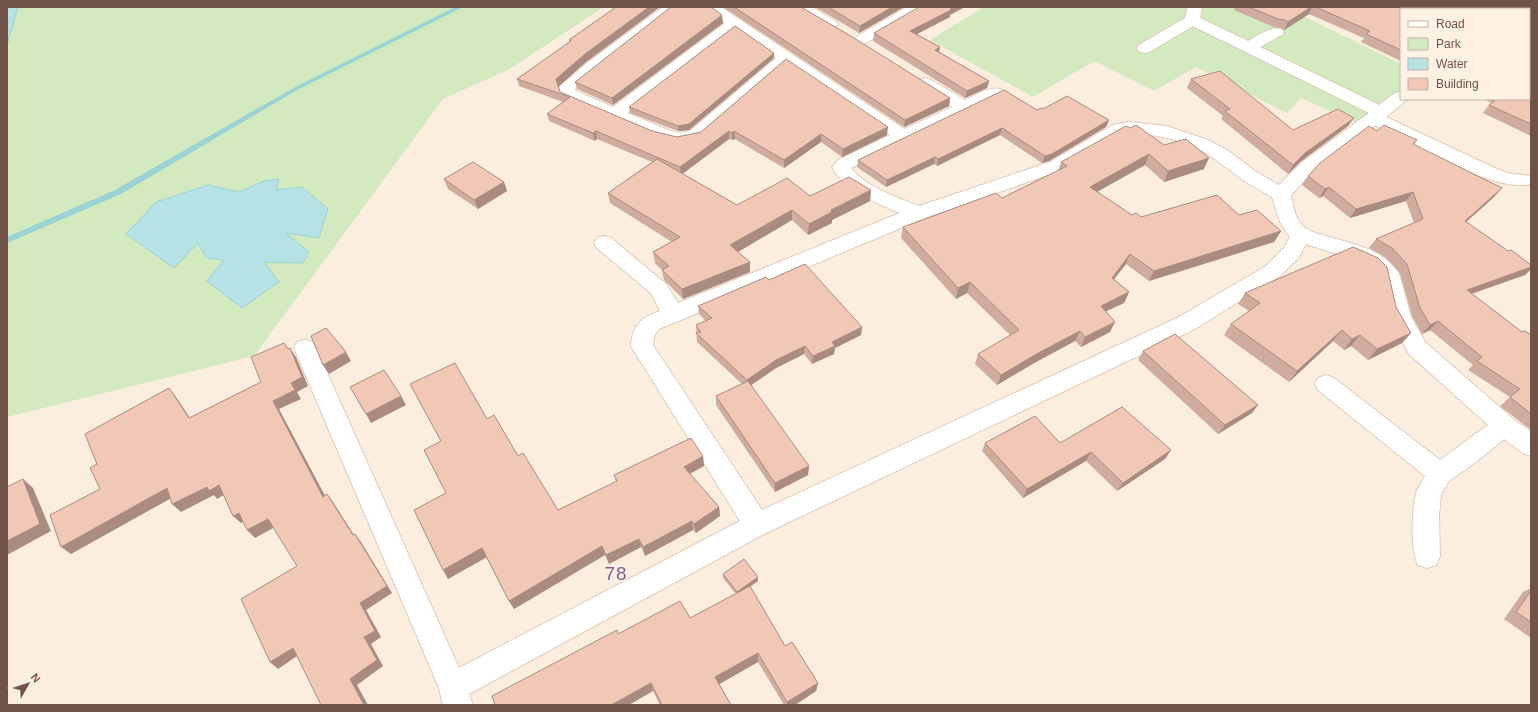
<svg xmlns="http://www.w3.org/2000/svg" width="1538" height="712" font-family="Arial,sans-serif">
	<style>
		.green { fill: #d3e9be; fill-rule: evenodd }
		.water { fill: #b4e2e5; stroke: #9ad3d6 }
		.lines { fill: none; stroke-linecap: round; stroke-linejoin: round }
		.stream { fill: #9ad3d6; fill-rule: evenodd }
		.minor-casing { stroke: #e1cbbe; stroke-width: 2 }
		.minor { fill: #fff; fill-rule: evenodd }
		.wall { fill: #cfac9d }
		.shaded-wall { fill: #a98c7f }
		.building { fill: #f1c8b6; stroke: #a98c7f }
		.labels { text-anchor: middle; stroke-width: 3.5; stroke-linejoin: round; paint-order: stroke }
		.near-quarter-label { font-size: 19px; letter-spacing: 1px; fill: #7f6295; stroke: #fff2e4 }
	</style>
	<rect width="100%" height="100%" fill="#fceede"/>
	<!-- green -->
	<g class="green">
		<path d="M7 7H604L508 70 443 99 254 356 7 417ZM279 179 276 190 285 232 309 252 303 263 264 262 207 281 224 260 206 258 198 243 208 185 239 192 264 181Z"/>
		<path d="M984 7H1285L1401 64V89L1356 123 1301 98 1287 113 1196 67 1154 91 1094 61 1033 97 930 40Z"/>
	</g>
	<!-- water -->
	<g class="water">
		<path d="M7 7H18L7 45Z"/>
		<path d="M279 179 276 190 302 187 328 209 319 238 286 233 309 252 303 263 264 262 279 282 242 308 207 281 224 260 206 258 198 243 174 268 126 234 156 202 208 185 239 192 264 181Z"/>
	</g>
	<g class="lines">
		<!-- stream -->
		<path class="stream" d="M455 7H463L299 89 121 194 7 243V237L115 190 295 87Z"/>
		<defs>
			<g id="minor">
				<path d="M663 7H679L575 89 576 91 613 107 725 23 704 7H721L904 129 952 107 919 86 917 83 919 80 925 78 931 80 965 100C976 95 989 86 1001 89L1003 93 1001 97 851 168C863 186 899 198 919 206L1050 162 1113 125 1129 122 1166 126 1208 140 1227 150 1255 171 1279 185 1301 163 1369 113 1193 26 1151 51 1145 53 1139 51 1137 48 1139 45 1185 18 1188 7H1202L1200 18 1248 41C1258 36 1270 26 1281 29L1284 32 1281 35 1260 47 1379 105 1395 93 1401 92V99H1408L1386 117 1497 169 1507 173 1531 176V184C1497 194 1408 142 1375 125L1313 171 1291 195C1293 204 1294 214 1299 221 1304 230 1313 232 1322 235 1348 243 1384 248 1399 274L1411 317 1425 342 1512 418 1531 432V456L1523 453 1504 439 1476 462 1449 481 1441 494 1439 516 1440 556 1436 565 1427 568 1418 565C1410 547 1412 512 1416 493 1418 487 1422 482 1425 476L1318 390 1315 384 1318 378 1326 375 1334 378 1440 460 1488 425 1409 354 1389 317 1380 277 1371 268 1358 261 1306 244 1299 257 1280 276 1195 329 766 533 469 694 473 705H443L439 688 294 348 297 342 305 340 313 342 316 348 459 668 740 521 631 346C633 324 641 318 660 311L652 294 597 248 594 243 597 238 604 236 611 238 666 284 678 303 900 213C875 202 846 192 832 167L838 160 890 135 786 65 701 139 678 143 654 137 562 98 559 88 561 85 587 63ZM735 30 776 58 690 131 678 133 666 129 627 113ZM1141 133 1172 139 1205 152 1246 182 1272 197 1280 222 1290 237 1284 248 1266 266 1179 317 762 510 653 345 654 336 659 329 925 218 1062 170 1124 134Z"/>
				<path d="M794 7H812L835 21 838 24 835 27 830 29 825 27 796 10Z"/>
				<path d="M907 7H925L923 10 864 44 859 46 854 44 851 41 854 38Z"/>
				<path d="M1507 7H1523L1522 9H1506Z"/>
			</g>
		</defs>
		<!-- minor casing -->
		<use href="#minor" class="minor-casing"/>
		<!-- minor -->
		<use href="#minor" class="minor"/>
	</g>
	<!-- wall -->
	<g class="wall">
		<path d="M616 7H660L586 62 558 87 560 92 652 131 677 137 701 132 786 59 887 135 842 157 821 142 784 168 735 139 732 140 729 139 682 174 737 205 810 196 871 190 870 201 832 220V223L808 235 792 220 738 252 750 272 683 299 664 280 662 270 655 263 653 252 672 242 610 203 608 193 652 162 597 139 595 141 549 121 547 114 563 102 519 86 517 79 569 42V40Z"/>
		<path d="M723 7H801L950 98 949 106 904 127Z"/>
		<path d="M815 7H904L859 33Z"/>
		<path d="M1235 7H1432L1430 9H1401V61L1361 42 1364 38 1309 14 1284 30 1281 28 1274 27 1234 10Z"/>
		<path d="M1531 13V136L1483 113 1489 105 1492 103 1483 99H1529Z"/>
		<path d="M950 15V17L917 34 940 47 939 52 989 81 987 88 965 98 873 41 874 33Z"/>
		<path d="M723 23 613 105 577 89 575 82Z"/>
		<path d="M774 53V58L689 130 678 131 630 113 629 107Z"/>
		<path d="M1191 79 1293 130 1348 126 1300 162 1288 174 1221 119 1223 116 1187 88Z"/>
		<path d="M1043 109 1109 120 1106 127 1049 161 1042 163 1000 135 937 166 934 164 886 187 857 167 858 160Z"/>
		<path d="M1377 131 1417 140 1414 145 1494 197 1466 222 1508 251 1531 265V269L1525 275 1472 294 1522 332 1531 335V430L1500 406 1510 397 1468 370 1473 365 1430 330 1422 334 1412 316 1400 273 1385 257 1369 248 1376 239 1414 223 1406 201 1350 218 1323 196 1319 198 1302 185 1308 176Z"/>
		<path d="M1164 145 1204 169 1164 182 1145 165 1097 192 1132 215 1141 217 1239 215 1281 231 1274 242 1149 281 1126 264 1114 279 1129 292 1124 303 1106 311 1110 332 1081 347 1075 341 1036 362 997 385 975 364 978 354 1010 335 967 293 956 299 901 238 903 227 1002 198 1058 171 1061 162Z"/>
		<path d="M444 179 504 182 507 191 478 209 448 189Z"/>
		<path d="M769 280 862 327 861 335 835 348 834 354 812 364 804 354 776 368 751 385 808 475 775 492 716 405V396L742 384 697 342 696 325 706 321 699 314 698 306Z"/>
		<path d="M1245 293 1396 307 1411 333 1402 343 1368 360 1351 346 1344 350 1333 341 1289 382 1224 335 1231 324 1249 311 1238 304Z"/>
		<path d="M1143 351 1252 413 1218 434 1138 360Z"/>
		<path d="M487 419 518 456 558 510 616 482 614 475 703 456 704 466 690 474 719 507 720 516 696 533 693 530 645 556 641 547 609 564 605 555 514 609 486 557 448 579 446 493Z"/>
		<path d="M985 443H1060L1171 450 1165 459 1117 491 1086 461 1023 498 982 451Z"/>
		<path d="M723 574 758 581 749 587 785 646 818 683 816 691 795 705H784L758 662 719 684 731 705H660L653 691 618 634 690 618 736 594 723 578Z"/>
		<path d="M1531 588V638L1504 619 1523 592Z"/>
	</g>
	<!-- shaded-wall -->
	<g class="shaded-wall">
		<path d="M649 7H660L586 62 558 87 556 79 585 54Z"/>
		<path d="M892 7H904L859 33 860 26Z"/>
		<path d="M953 7H965L950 15V17L909 38 910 31Z"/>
		<path d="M1311 7H1312L1309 14 1284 30 1288 22Z"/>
		<path d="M1427 7H1432L1430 9H1424Z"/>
		<path d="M722 15 723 23 613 105 612 98Z"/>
		<path d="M940 47 938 55 935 50Z"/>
		<path d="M774 53V58L689 130 678 131V126Z"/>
		<path d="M989 81 987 88 965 98 967 91Z"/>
		<path d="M950 98 949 106 904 127 905 120Z"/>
		<path d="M1354 118 1348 126 1300 162 1288 174 1293 165 1305 153Z"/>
		<path d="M1109 120 1106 127 1049 161 1042 163 1045 156Z"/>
		<path d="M888 127 887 135 842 157 843 149Z"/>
		<path d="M1002 128 1000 135 937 166 938 159Z"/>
		<path d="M596 131 597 139 595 141 593 133Z"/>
		<path d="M729 131V139L681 175 680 167Z"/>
		<path d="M734 131 735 139 732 140V133Z"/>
		<path d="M821 134V142L784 168V160Z"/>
		<path d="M1149 154 1145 165 1086 198 1090 187Z"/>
		<path d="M935 157 934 164 886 187 887 180Z"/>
		<path d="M1209 158 1204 169 1164 182 1168 171Z"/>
		<path d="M504 182 507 191 478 209 474 200Z"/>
		<path d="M1329 187 1323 196 1319 198 1325 189Z"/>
		<path d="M1502 188 1494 197 1457 230 1465 221Z"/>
		<path d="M871 190 870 201 832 220V223L808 235 809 224 831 210Z"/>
		<path d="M1413 192 1406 201 1350 218 1356 209Z"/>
		<path d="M792 210V220L731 256 730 245Z"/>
		<path d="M1281 231 1274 242 1149 281 1154 271Z"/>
		<path d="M1130 254 1126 264 1107 288 1112 278Z"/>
		<path d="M750 262V272L683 299 682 289Z"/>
		<path d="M1531 267V269L1525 275 1458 298 1467 290Z"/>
		<path d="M970 282 967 293 956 299 958 288Z"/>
		<path d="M1129 292 1124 303 1096 316 1101 306Z"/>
		<path d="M1438 321 1430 330 1422 334 1430 325Z"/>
		<path d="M1115 322 1110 332 1081 347 1085 337Z"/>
		<path d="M862 327 861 335 835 348 834 354 812 364 813 356 832 342Z"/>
		<path d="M1342 330 1333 341 1289 382 1297 371Z"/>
		<path d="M1080 331 1075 341 1036 362 997 385 1001 375 1040 352Z"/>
		<path d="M1411 333 1402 343 1368 360 1377 349Z"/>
		<path d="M1360 335 1351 346 1344 350 1352 339Z"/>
		<path d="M805 346 804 354 776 368 747 388V380L776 360Z"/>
		<path d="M290 348 296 357 308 386 297 392 301 399 279 409 330 505 323 497 273 401 291 383Z"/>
		<path d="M346 352 351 361 329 374 323 365Z"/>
		<path d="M169 388 176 397 196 427 189 418Z"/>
		<path d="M401 396 406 405 371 423 366 414Z"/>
		<path d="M1258 405 1252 413 1218 434 1225 425Z"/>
		<path d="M1171 450 1165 459 1117 491 1123 483Z"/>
		<path d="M1091 452 1086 461 1023 498 1027 489Z"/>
		<path d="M703 456 704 466 685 476 684 467Z"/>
		<path d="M809 466 808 475 775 492V483Z"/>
		<path d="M23 479 33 488 51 531 7 555V541Z"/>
		<path d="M219 485 227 493 217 499 214 495 181 512 172 504 207 487Z"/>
		<path d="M167 488 175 496 71 554 61 547Z"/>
		<path d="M327 494 333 502 359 543 353 535Z"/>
		<path d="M719 507 720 516 696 533 694 524Z"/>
		<path d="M239 513 247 520 241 523 233 516Z"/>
		<path d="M268 519 275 527 255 538 247 530Z"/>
		<path d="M692 521 693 530 645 556 643 547Z"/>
		<path d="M355 534 361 542 392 593 366 610 381 637 371 644 383 666 357 685 368 705H364L350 679 364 637 360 603Z"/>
		<path d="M639 539 641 547 609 564 606 555Z"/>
		<path d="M602 546 605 555 514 609 509 601Z"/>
		<path d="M482 548 487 557 448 579 443 570Z"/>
		<path d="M758 577V581L737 596V592Z"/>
		<path d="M293 648 300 654 278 669 270 662Z"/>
		<path d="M758 653V662L716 686 715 677Z"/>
		<path d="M651 683 653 691 629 705H611Z"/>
		<path d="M818 683 816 691 795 705H787V702Z"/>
	</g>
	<!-- building -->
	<g class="building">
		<path d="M616 7H649L585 54 556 79 560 92 652 131 677 137 701 132 786 59 888 127 843 149 821 134 784 160 734 131 732 133 729 131 680 167 596 131 593 133 547 114 570 97 517 79 571 41 569 40Z"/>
		<path d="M671 7H711L722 15 612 98 575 82Z"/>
		<path d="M734 7H801L854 38 950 98 905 120Z"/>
		<path d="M828 7H892L860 26Z"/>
		<path d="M919 7H953L950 9 951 10 910 31 940 47 935 50 989 81 967 91 874 33Z"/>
		<path d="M1249 7H1311L1288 22 1285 20 1278 19Z"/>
		<path d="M1316 7H1427L1424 9H1401V50L1366 34 1370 31Z"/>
		<path d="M1531 13V124L1489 105 1497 99H1529V15Z"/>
		<path d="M735 26 774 53 689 124 678 126 629 107Z"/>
		<path d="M1220 71 1293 130 1338 109 1354 118 1305 153 1293 165 1225 111 1230 109 1191 79Z"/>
		<path d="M1004 90 1037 110 1041 108 1043 109 1067 96 1109 120 1052 154 1045 156 1002 128 938 159 935 157 887 180 858 160Z"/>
		<path d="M1136 125 1164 145 1186 139 1209 158 1168 171 1149 154 1090 187 1132 215 1136 213 1141 217 1217 195 1239 215 1257 210 1281 231 1154 271 1130 254 1112 278 1129 292 1101 306 1115 322 1085 337 1080 331 1040 352 1001 375 978 354 1019 330 970 282 958 288 903 227 996 193 1002 198 1067 166 1061 162 1126 126 1130 128Z"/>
		<path d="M1384 125 1417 140 1413 144 1502 188 1465 221 1508 251 1511 250 1531 265V267L1467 290 1522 332 1525 331 1531 335V414L1510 397 1520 389 1477 361 1482 357 1438 321 1430 325 1420 308 1407 264 1392 248 1376 239 1423 219 1413 192 1356 209 1329 187 1325 189 1308 176 1320 163 1369 126 1377 131Z"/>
		<path d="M657 159 737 205 787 178 810 196 849 177 871 190 831 210 832 212 809 224 792 210 730 245 750 262 682 289 662 270 669 266 653 252 680 237 608 193Z"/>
		<path d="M473 162 504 182 474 200 444 179Z"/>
		<path d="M1353 247 1365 252 1378 258 1387 267 1396 307 1411 333 1377 349 1360 335 1352 339 1342 330 1297 371 1231 324 1260 303 1245 293Z"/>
		<path d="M805 264 862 327 832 342 835 346 813 356 805 346 776 360 747 380 696 333 701 332 696 325 712 318 698 306 766 277 769 280Z"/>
		<path d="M326 328 346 352 323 365 311 336Z"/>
		<path d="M1175 334 1258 405 1225 425 1143 351Z"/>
		<path d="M284 343 288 349 290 348 302 377 291 383 295 390 273 401 323 497 327 494 353 535 355 534 387 586 360 603 375 631 364 637 377 660 350 679 364 705H321L293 648 270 662 241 599 297 566 268 519 247 530 239 513 233 516 219 485 209 491 207 487 172 504 167 488 61 547 50 515 100 489 90 468 97 464 85 434 169 388 189 418 261 382 251 357Z"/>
		<path d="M455 363 487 419 494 415 518 456 523 453 558 510 617 481 614 475 691 438 703 456 684 467 719 507 694 524 692 521 643 547 639 539 606 555 602 546 509 601 482 548 443 570 414 510 446 493 424 450 441 441 410 384Z"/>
		<path d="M384 370 401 396 366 414 350 387Z"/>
		<path d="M748 381 809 466 775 483 716 396Z"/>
		<path d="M1122 407 1171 450 1123 483 1091 452 1027 489 985 443 1035 416 1060 443Z"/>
		<path d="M23 479 40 524 7 541V487Z"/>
		<path d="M744 559 758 577 737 592 723 574Z"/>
		<path d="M750 586 785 646 792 642 818 683 787 702 758 653 715 677 731 705H662L651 683 611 705H495L492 696 617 630 618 634 680 601 690 618Z"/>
		<path d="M1531 591V622L1516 612Z"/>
	</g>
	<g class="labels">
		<!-- near-quarter labels -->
		<g class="near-quarter-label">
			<text x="616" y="580">78</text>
		</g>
	</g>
	<!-- border -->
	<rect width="1538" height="712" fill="none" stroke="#715247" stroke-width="16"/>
	<!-- legend -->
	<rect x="1400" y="8" width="130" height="92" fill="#fff2e4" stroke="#c6b2a5"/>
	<rect x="1408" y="21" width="20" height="6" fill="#ffffff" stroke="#c6b2a5"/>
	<text x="1436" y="28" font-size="12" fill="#715247">Road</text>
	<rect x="1408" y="38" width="20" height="12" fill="#d3e9be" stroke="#c6b2a5"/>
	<text x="1436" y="48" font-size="12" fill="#715247">Park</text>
	<rect x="1408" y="58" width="20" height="12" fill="#b4e2e5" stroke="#c6b2a5"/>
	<text x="1436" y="68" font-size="12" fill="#715247">Water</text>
	<rect x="1408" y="78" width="20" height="12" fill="#f1c8b6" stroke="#c6b2a5"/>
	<text x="1436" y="88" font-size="12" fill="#715247">Building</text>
	<!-- north arrow -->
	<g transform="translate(28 684) rotate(51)" stroke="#fff2e4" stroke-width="3" paint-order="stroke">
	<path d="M0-3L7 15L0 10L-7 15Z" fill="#715247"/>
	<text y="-6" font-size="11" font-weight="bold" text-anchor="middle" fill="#715247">N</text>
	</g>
</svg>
